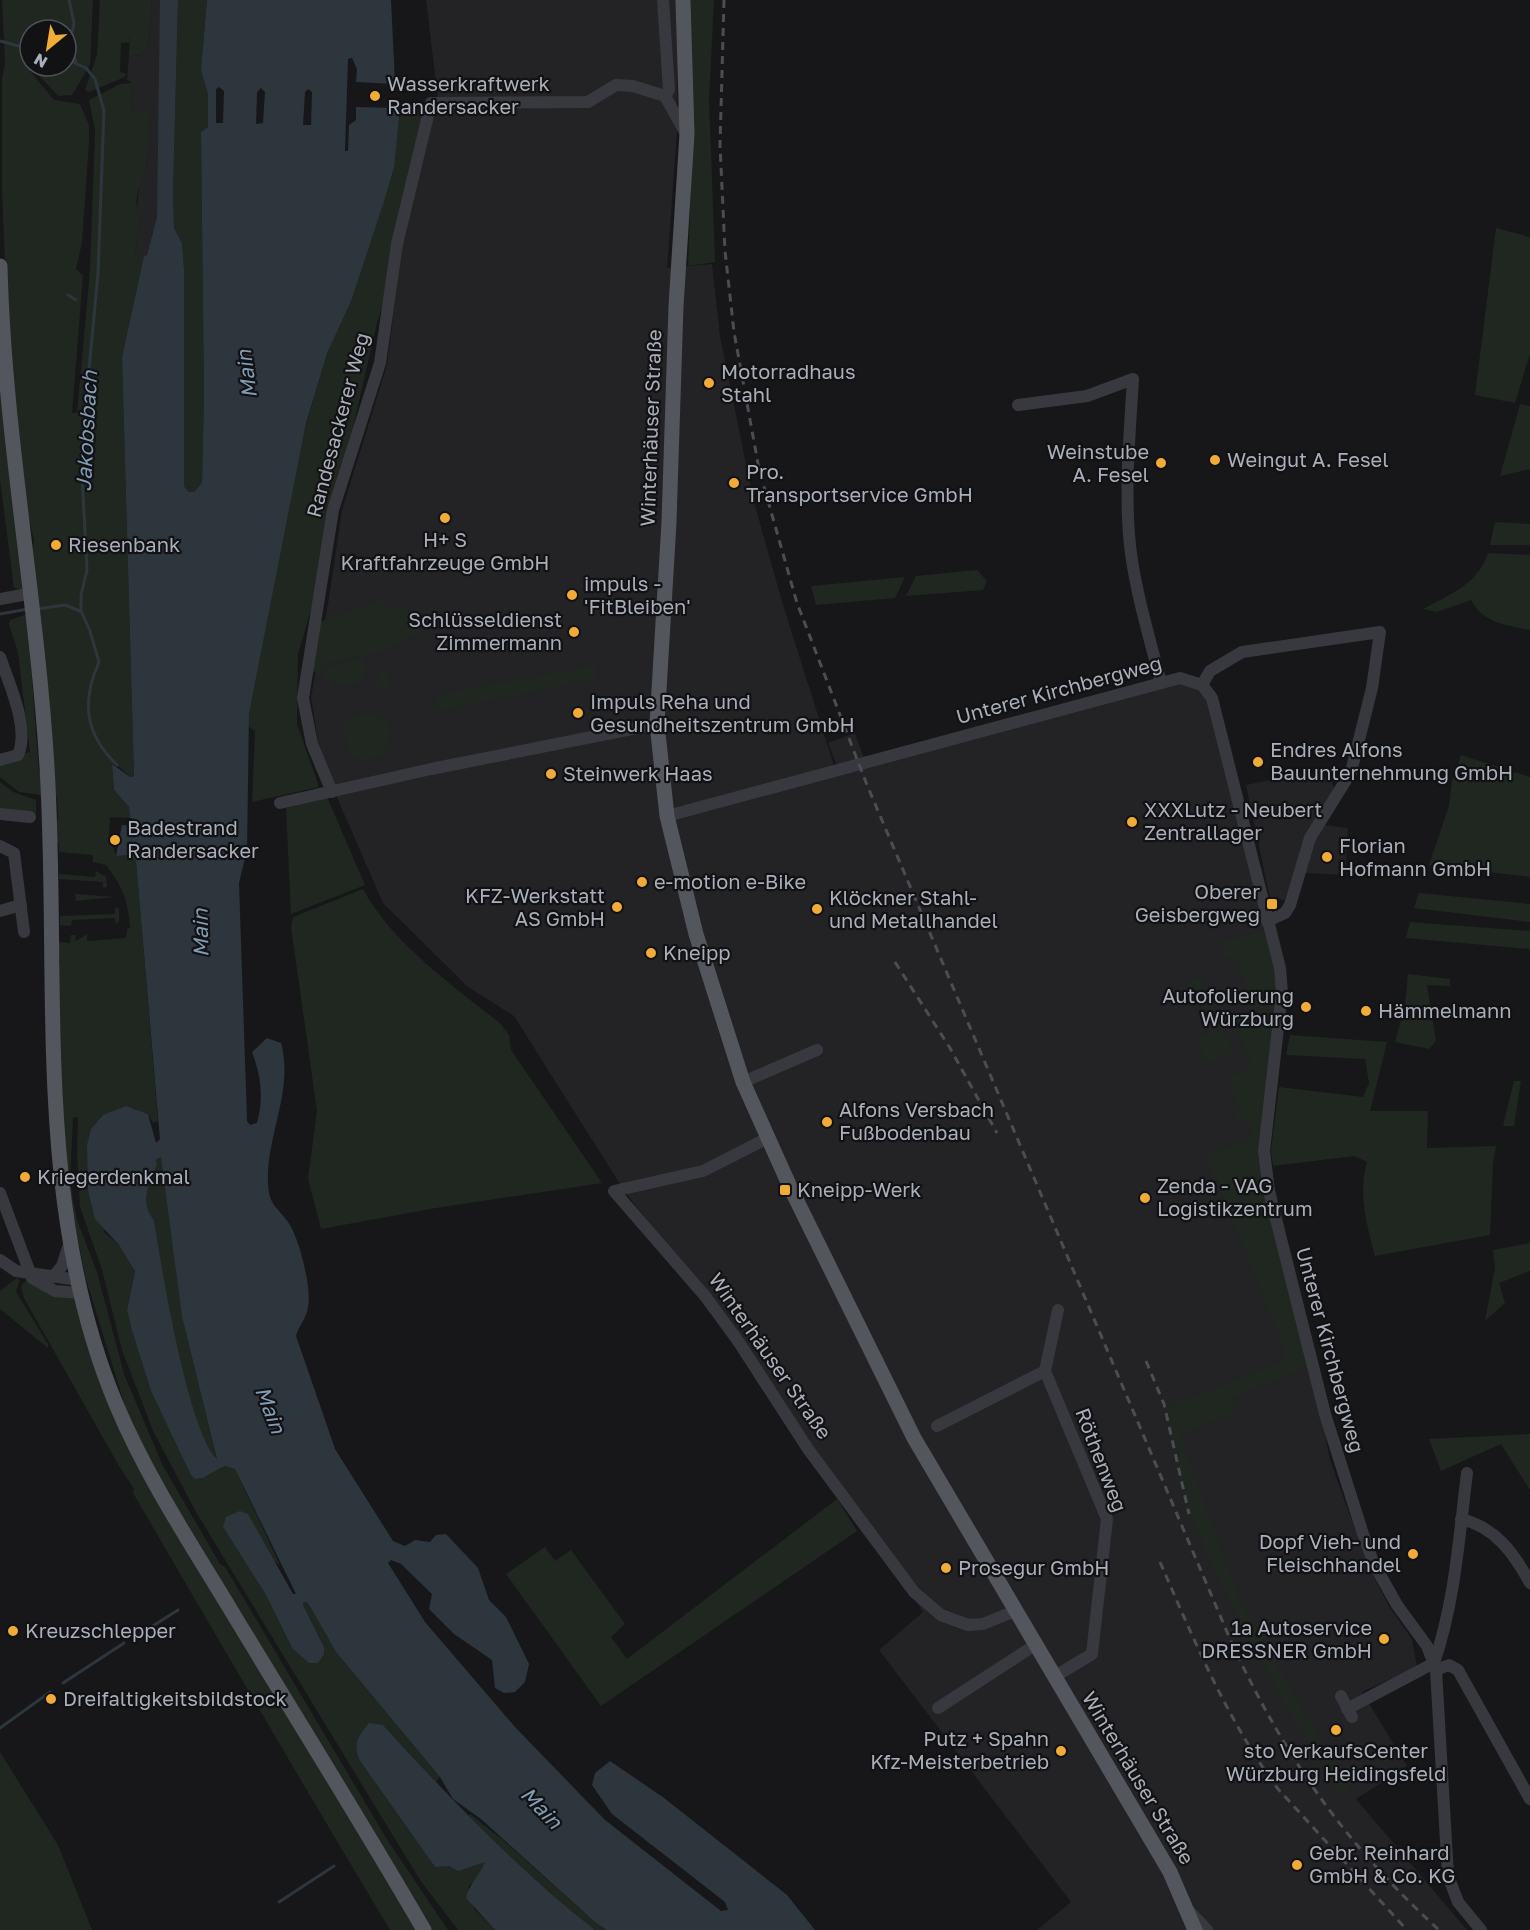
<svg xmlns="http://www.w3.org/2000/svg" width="1530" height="1930" font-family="'Golos Text',sans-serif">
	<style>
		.built { fill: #232326 }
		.green { fill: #1f2720; fill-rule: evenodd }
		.water { fill: #2d363d; fill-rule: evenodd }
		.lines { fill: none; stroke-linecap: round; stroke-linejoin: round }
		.stream { stroke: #2d363d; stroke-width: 3 }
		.minor { stroke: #38393e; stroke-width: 12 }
		.major { stroke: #54565d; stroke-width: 15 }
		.rail { stroke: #4b4d53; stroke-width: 3; stroke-dasharray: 8 6; stroke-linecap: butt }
		.poi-dot { fill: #f0ac37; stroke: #121214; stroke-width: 2 }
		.labels { text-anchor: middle; stroke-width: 4.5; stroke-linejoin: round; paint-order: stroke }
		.poi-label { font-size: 20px; fill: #a9aeb8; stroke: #121214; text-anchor: start }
		.street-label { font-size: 20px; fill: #a9aeb8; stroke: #121214 }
		.water-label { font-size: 21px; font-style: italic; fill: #809db3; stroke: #121214 }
	</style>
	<rect width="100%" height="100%" fill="#171719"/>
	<!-- built -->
	<g class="built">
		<path d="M152 0H163L157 217 147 255 144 256 135 253 141 216 137 211 139 184 147 162 149 111 131 109 132 83 127 80 129 56 142 55 149 42Z"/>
		<path d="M426 0H678L677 131 667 268 712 264 720 336 753 499 784 608 835 769 838 768 828 743 855 733 865 761 1180 678 1212 698 1280 968 1264 1151 1312 1365 1330 1460 1369 1568 1390 1608 1412 1639 1417 1667 1362 1692 1407 1766 1356 1799 1467 1930H1037L1071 1902 879 1650 923 1612 741 1338 625 1192 514 1016 468 987 383 903 328 777 319 748 311 697 329 598 342 510 387 365 402 246 438 98Z"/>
		<path d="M1305 773 1331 779 1339 802 1324 825 1348 828 1345 875 1306 873 1284 900 1270 898 1246 785Z"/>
	</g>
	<!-- green -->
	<g class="green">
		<path d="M2 0H93L90 65 72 95 58 96 33 69 30 71 54 100 80 104 89 125V142L82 243 76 269 83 275 72 413H77L90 270 95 130 89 100 120 84 132 83 131 109 149 111C149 127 149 144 147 160 145 177 129 199 141 216L135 253 144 256 122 357 134 775 130 777 116 764H112L114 790 129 807 130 818 110 817 109 835 116 856 130 855 136 861 158 1121 153 1123 148 1114 126 1106 104 1232 119 1245 135 1270 127 1310 132 1331 151 1391 195 1479 203 1478 226 1466 235 1469 280 1565 223 1527 266 1595 292 1648 324 1647 303 1605 304 1602 308 1603 336 1652 440 1777 436 1782 383 1725 360 1761 435 1867 486 1861 480 1876 468 1887 474 1909 495 1930H458L420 1880 196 1512 153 1431 122 1350 102 1270 80 1207 77 1155 78 1117 73 1118 70 1180 73 1200 77 1220 97 1272 124 1374 163 1466 220 1564 225 1567 388 1841 448 1930H430L170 1501 128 1416 85 1276 67 1184 57 996 60 960 56 942 70 943 71 935H75L76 941 87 934V941L126 938 127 929 130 928C128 899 123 888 106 865L93 862V855L59 852V843H55L54 821 58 820 57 797 19 792 0 777V760L30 752 18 653 9 624 10 620 27 614 39 773H56L54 772 39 633 42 624 32 562 34 540 25 504 7 315 2 191V79L5 64ZM30 30H66V66H30Z"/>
		<path d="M100 0H152L149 42 142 55 129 56 130 34 129 42 121 43 120 72 126 74 125 77 89 92 85 90 97 55Z"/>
		<path d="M178 0H207L201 70 208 95V127L201 132 204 395 202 483 194 492H189L184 486V269L182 243 174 228 173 193Z"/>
		<path d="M690 0H714L709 99 715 262 688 266 692 160Z"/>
		<path d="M400 107 423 109 393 272 377 323 312 606 298 654 297 724 319 787 252 802 255 731 239 720 306 424 328 352 342 286 368 235 393 173Z"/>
		<path d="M1496 228 1530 237V353L1515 403 1475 395Z"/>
		<path d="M0 367 23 586 22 590 14 588 0 480Z"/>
		<path d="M1520 404 1530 406V469L1500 476Z"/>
		<path d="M1495 522 1530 524V545H1490Z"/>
		<path d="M1488 553 1530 555V630C1507 626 1482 622 1471 600L1437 612 1423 609C1449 595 1478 584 1488 553Z"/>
		<path d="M977 570 987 581 983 590 906 596 916 576Z"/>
		<path d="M905 577 895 598 816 605 811 586Z"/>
		<path d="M381 600 389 609 410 610 420 635 405 638 388 650 325 663 318 675 312 670 319 622Z"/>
		<path d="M363 657 366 668 361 683 342 686 323 680 329 667Z"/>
		<path d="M596 665 597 678 437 711 435 695Z"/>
		<path d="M383 667 388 670 392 695 377 686V678Z"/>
		<path d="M368 713C395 719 391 732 384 755L360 760 351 756 344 732V719Z"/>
		<path d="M1461 755 1530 777V877L1429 865 1449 806 1452 781Z"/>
		<path d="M0 782 13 792 36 800V814L0 811Z"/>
		<path d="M327 797 365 885 291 914 286 808Z"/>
		<path d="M96 871 106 877 107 887 103 888V882L59 879V874L95 877Z"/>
		<path d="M363 889C393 944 452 985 501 1024L509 1035 511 1050 602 1183 436 1208 321 1229 308 1179 317 1111 291 927 293 917Z"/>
		<path d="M1419 893 1530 904V922L1414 908Z"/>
		<path d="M75 894 114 897H115L76 901Z"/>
		<path d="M115 907 119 909V921L116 924 115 918 72 920 71 926 60 925V916L115 914Z"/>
		<path d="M1410 922 1530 931V949L1406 938Z"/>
		<path d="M1269 930 1280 968 1264 1151 1312 1365 1232 1398 1237 1411 1180 1435 1240 1601 1350 1791 1341 1796 1281 1698 1237 1616 1189 1514 1164 1408 1279 1363 1286 1353 1206 1156 1253 1137 1247 1121 1240 1124 1235 1114 1240 1112 1228 1078 1248 1070 1251 1062 1234 1020 1258 1012 1234 956 1225 959 1221 942Z"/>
		<path d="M1408 974 1450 979V986L1427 985 1436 1041 1429 1049 1395 1042 1405 1006Z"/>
		<path d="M1201 976 1209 996 1194 1002 1186 982Z"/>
		<path d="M1223 1029 1233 1054 1207 1064 1197 1039Z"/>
		<path d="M1290 1035 1387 1042 1370 1111H1428L1427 1148 1496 1146 1493 1164 1490 1235 1375 1256C1367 1227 1358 1192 1367 1162L1354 1156 1273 1166 1271 1150 1279 1087 1363 1097 1369 1083 1365 1059 1286 1055Z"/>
		<path d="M1514 1081H1521L1514 1126H1503Z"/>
		<path d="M162 1157 182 1317 217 1459C186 1429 161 1268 154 1220 139 1201 149 1185 157 1165L156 1160Z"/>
		<path d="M1530 1243V1271L1499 1283 1505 1303 1485 1321 1495 1268 1493 1250Z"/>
		<path d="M17 1278 20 1281 16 1291 18 1295 48 1344V1348L0 1309V1291Z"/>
		<path d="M27 1279 77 1298 100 1376 420 1930H390C303 1785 218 1639 133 1493L134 1489 119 1466 24 1298 21 1286Z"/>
		<path d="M1530 1434V1490L1501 1444 1441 1471 1429 1439Z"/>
		<path d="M837 1499 857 1531 601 1706 506 1574 545 1547 555 1561 571 1550 625 1624 611 1637 627 1659Z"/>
		<path d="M0 1752 58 1845 92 1930H0Z"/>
		<path d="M470 1814 504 1841 596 1923 607 1930H595L577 1917 511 1858 468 1816Z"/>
	</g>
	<!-- water -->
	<g class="water">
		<path d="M160 0H178L173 193 174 228 182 243 184 269V486L189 492H194L202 483 204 395 201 132 208 127V95L201 70 207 0H391L395 84 356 82 357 69 352 58 348 59 345 151H348L349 125 356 120V107L400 108 394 168 384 201 351 301 328 351 306 423 249 713 247 850 239 883 247 1121 250 1125 257 1123C264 1098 261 1076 252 1052L267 1038 281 1043C294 1091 266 1135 268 1183 269 1206 277 1206 288 1222 299 1237 312 1288 308 1307 307 1317 298 1327 296 1336L335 1449 393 1541 405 1546 415 1540 430 1542 436 1535 446 1534 478 1568 489 1600 506 1617 529 1664 525 1682 515 1692 504 1693 495 1688 492 1660 454 1634 429 1609 432 1594 401 1564 391 1560 388 1563 425 1622 515 1727 605 1820 721 1911 728 1910 725 1902 612 1814 592 1785 595 1773 610 1761 664 1798 787 1895 815 1930H607L596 1923 481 1819 453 1799 440 1777 336 1652 308 1603 304 1602 303 1605 324 1647V1654L318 1663H309L292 1648 266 1595 223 1527 226 1517 240 1511 248 1514 293 1594H296L235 1469 225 1466 203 1478 195 1479 191 1475 151 1391 132 1331 127 1310 135 1271 119 1245 95 1219 88 1190 87 1145 91 1129 103 1115 126 1106 148 1114 156 1143 160 1139 136 861 130 855 116 856 122 825 132 826V818H130L129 807 114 790 112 764 130 777 134 776 122 357 144 256 147 255 157 217ZM219 87 224 91 223 123H216V89ZM261 88 265 92 263 123 256 124 257 92ZM308 89 312 92 311 125H303L305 92ZM161 1157 182 1317 217 1459C188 1432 161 1265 154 1220 139 1201 149 1185 157 1165L156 1160Z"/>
		<path d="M369 1723 383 1725C450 1798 517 1869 595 1930H495L466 1898C469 1884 480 1875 485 1862L458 1871 449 1866 435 1867 360 1761C353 1744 357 1738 369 1723Z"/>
	</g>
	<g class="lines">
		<!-- stream -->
		<g class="stream">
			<path d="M69 0 74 23 69 48 76 61"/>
			<path d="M0 41 30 49"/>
			<path d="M66 59 86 68 95 79 104 111 98 273 81 456 87 570 81 595V611L90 631 99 662C81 702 85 734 117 765"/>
			<path d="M68 295 76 300"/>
			<path d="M37 609 65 605 80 611"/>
			<path d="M0 614 28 609"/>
			<path d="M140 1634 178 1610"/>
			<path d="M63 1683 124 1643"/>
			<path d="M0 1728 50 1692"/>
			<path d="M279 1902 334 1866"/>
		</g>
		<!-- minor -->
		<g class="minor">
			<path d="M663 0 669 90 665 96"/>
			<path d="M1018 405 1087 396 1133 379C1130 430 1125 483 1129 535 1133 585 1149 635 1161 683"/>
			<path d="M0 599 22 595"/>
			<path d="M0 657C9 684 30 728 18 755L0 760"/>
			<path d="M1202 685 1210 671 1242 652 1380 632 1372 688 1351 772 1310 838 1290 905 1285 913 1267 921"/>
			<path d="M332 792 312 744 303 698 333 510 380 363 397 244 431 103 588 102 616 85 633 86 665 96 686 134"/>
			<path d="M280 803 431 769 657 724"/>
			<path d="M0 814 30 817"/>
			<path d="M667 816 1180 678 1202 685 1212 698 1280 968 1282 993 1264 1151 1269 1191 1325 1414 1363 1534 1374 1564 1397 1605 1427 1646 1436 1670 1448 1876 1458 1902 1481 1930"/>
			<path d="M0 846 14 853 24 932"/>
			<path d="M0 911 21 905"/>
			<path d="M743 1082 817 1050"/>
			<path d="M768 1138 703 1171 614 1191 705 1296 738 1341 808 1449 914 1592 941 1615 968 1625 983 1624 1015 1611"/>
			<path d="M0 1193 32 1278 55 1291 81 1293"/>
			<path d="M0 1260 16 1271 78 1280"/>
			<path d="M53 1277 62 1266 70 1242"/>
			<path d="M937 1426 1045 1371"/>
			<path d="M1461 1519C1495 1527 1514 1553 1530 1583"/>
			<path d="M1436 1670 1449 1665 1458 1670 1530 1799"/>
			<path d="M1054 1677 1092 1654 1107 1519 1045 1371 1058 1310"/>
			<path d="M1341 1696 1352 1717"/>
			<path d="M938 1708 1035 1645"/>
			<path d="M1347 1709 1434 1663C1455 1602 1459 1537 1467 1473"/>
			<path d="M1189 1911 1207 1930"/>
		</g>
		<!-- major -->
		<g class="major">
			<path d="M683 0 687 134 676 306 669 522 657 724 667 816 696 934 743 1082 791 1189 914 1438 1170 1872 1195 1930"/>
			<path d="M0 266C4 433 37 599 47 767 60 979 32 1203 116 1404 147 1478 191 1544 232 1612 296 1718 362 1823 424 1930"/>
		</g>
		<!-- rail -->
		<g class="rail">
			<path d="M724 0 720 145 725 251 734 332 759 469 797 603 867 785 1233 1646C1287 1760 1345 1844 1439 1930"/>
			<path d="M895 962 950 1048 997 1133"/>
			<path d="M1146 1361 1164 1404 1189 1514"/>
			<path d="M1160 1562C1194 1640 1227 1720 1278 1789L1407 1930"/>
		</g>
	</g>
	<!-- markers -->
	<g class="poi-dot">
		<circle cx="375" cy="96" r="6"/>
		<circle cx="709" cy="383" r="6"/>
		<circle cx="1215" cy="460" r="6"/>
		<circle cx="1161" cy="463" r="6"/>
		<circle cx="734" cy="483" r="6"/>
		<circle cx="445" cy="518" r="6"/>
		<circle cx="56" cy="545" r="6"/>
		<circle cx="572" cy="595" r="6"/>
		<circle cx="574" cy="632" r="6"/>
		<circle cx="578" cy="713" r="6"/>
		<circle cx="1258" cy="762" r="6"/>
		<circle cx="551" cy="774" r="6"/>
		<circle cx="1132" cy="822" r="6"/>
		<circle cx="115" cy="840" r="6"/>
		<circle cx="1327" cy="857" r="6"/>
		<circle cx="642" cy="882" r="6"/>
		<rect x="1266" y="898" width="12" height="12" rx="3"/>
		<circle cx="617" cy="907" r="6"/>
		<circle cx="817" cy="909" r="6"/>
		<circle cx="651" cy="953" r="6"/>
		<circle cx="1306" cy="1007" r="6"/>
		<circle cx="1366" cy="1011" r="6"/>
		<circle cx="827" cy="1122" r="6"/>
		<circle cx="25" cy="1177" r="6"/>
		<rect x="779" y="1184" width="12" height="12" rx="3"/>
		<circle cx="1145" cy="1198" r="6"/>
		<circle cx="1413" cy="1554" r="6"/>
		<circle cx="946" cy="1568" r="6"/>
		<circle cx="13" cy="1631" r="6"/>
		<circle cx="1384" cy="1639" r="6"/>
		<circle cx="51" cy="1699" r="6"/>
		<circle cx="1336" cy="1730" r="6"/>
		<circle cx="1061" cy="1751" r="6"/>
		<circle cx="1297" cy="1865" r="6"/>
	</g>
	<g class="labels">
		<!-- poi labels -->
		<g class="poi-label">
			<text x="387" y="91">Wasserkraftwerk<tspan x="387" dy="23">Randersacker</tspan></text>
			<text x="721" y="379">Motorradhaus<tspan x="721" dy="23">Stahl</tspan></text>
			<text x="1149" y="459" text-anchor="end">Weinstube<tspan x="1149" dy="23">A. Fesel</tspan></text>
			<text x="1227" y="467">Weingut A. Fesel</text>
			<text x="746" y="479">Pro.<tspan x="746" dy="23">Transportservice GmbH</tspan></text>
			<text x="445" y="547" text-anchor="middle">H+ S<tspan x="445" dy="23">Kraftfahrzeuge GmbH</tspan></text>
			<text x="68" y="552">Riesenbank</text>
			<text x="584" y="591">impuls -<tspan x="584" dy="23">'FitBleiben'</tspan></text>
			<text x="562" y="627" text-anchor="end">Schlüsseldienst<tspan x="562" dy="23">Zimmermann</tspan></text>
			<text x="590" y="709">Impuls Reha und<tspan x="590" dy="23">Gesundheitszentrum GmbH</tspan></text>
			<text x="1270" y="757">Endres Alfons<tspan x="1270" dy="23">Bauunternehmung GmbH</tspan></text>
			<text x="563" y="781">Steinwerk Haas</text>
			<text x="1144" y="817">XXXLutz - Neubert<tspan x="1144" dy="23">Zentrallager</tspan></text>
			<text x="127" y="835">Badestrand<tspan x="127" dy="23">Randersacker</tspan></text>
			<text x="1339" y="853">Florian<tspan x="1339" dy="23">Hofmann GmbH</tspan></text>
			<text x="654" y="889">e-motion e-Bike</text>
			<text x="1260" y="899" text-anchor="end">Oberer<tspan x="1260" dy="23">Geisbergweg</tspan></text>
			<text x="605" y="903" text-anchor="end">KFZ-Werkstatt<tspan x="605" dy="23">AS GmbH</tspan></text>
			<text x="829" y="905">Klöckner Stahl-<tspan x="829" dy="23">und Metallhandel</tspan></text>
			<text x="663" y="960">Kneipp</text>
			<text x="1294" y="1003" text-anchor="end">Autofolierung<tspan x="1294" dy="23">Würzburg</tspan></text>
			<text x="1378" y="1018">Hämmelmann</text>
			<text x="839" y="1117">Alfons Versbach<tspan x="839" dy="23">Fußbodenbau</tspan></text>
			<text x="37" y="1184">Kriegerdenkmal</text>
			<text x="1157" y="1193">Zenda - VAG<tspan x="1157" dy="23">Logistikzentrum</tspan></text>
			<text x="797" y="1197">Kneipp-Werk</text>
			<text x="1401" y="1549" text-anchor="end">Dopf Vieh- und<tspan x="1401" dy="23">Fleischhandel</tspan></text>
			<text x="958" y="1575">Prosegur GmbH</text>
			<text x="1372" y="1635" text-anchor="end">1a Autoservice<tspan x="1372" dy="23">DRESSNER GmbH</tspan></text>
			<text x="25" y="1638">Kreuzschlepper</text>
			<text x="63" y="1706">Dreifaltigkeitsbildstock</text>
			<text x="1049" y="1746" text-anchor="end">Putz + Spahn<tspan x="1049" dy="23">Kfz-Meisterbetrieb</tspan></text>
			<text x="1336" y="1758" text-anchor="middle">sto VerkaufsCenter<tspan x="1336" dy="23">Würzburg Heidingsfeld</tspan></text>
			<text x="1309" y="1860">Gebr. Reinhard<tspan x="1309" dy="23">GmbH &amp; Co. KG</tspan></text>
		</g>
		<!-- street labels -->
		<g class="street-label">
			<text transform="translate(338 425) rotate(-75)" y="7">Randesackerer Weg</text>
			<text transform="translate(651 428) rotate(-88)" y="7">Winterhäuser Straße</text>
			<text transform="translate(1059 690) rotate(-15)" y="7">Unterer Kirchbergweg</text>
			<text transform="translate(1330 1350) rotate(75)" y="7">Unterer Kirchbergweg</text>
			<text transform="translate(770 1356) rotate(55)" y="7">Winterhäuser Straße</text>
			<text transform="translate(1101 1460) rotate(69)" y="7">Röthenweg</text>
			<text transform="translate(1138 1778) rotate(59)" y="7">Winterhäuser Straße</text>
		</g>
		<!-- water labels -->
		<g class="water-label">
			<text transform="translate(247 374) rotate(-97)" y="7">Main</text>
			<text transform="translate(87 431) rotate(-87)" y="7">Jakobsbach</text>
			<text transform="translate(201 933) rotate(-91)" y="7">Main</text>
			<text transform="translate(270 1410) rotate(69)" y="7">Main</text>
			<text transform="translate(541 1808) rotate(46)" y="7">Main</text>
		</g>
	</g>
	<!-- north arrow -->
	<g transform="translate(48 48) rotate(210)"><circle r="28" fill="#121214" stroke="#4e5056" stroke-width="1.5"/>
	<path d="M0-4.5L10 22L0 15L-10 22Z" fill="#f0ac37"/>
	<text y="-9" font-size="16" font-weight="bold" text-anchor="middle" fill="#a9aeb8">N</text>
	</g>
</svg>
